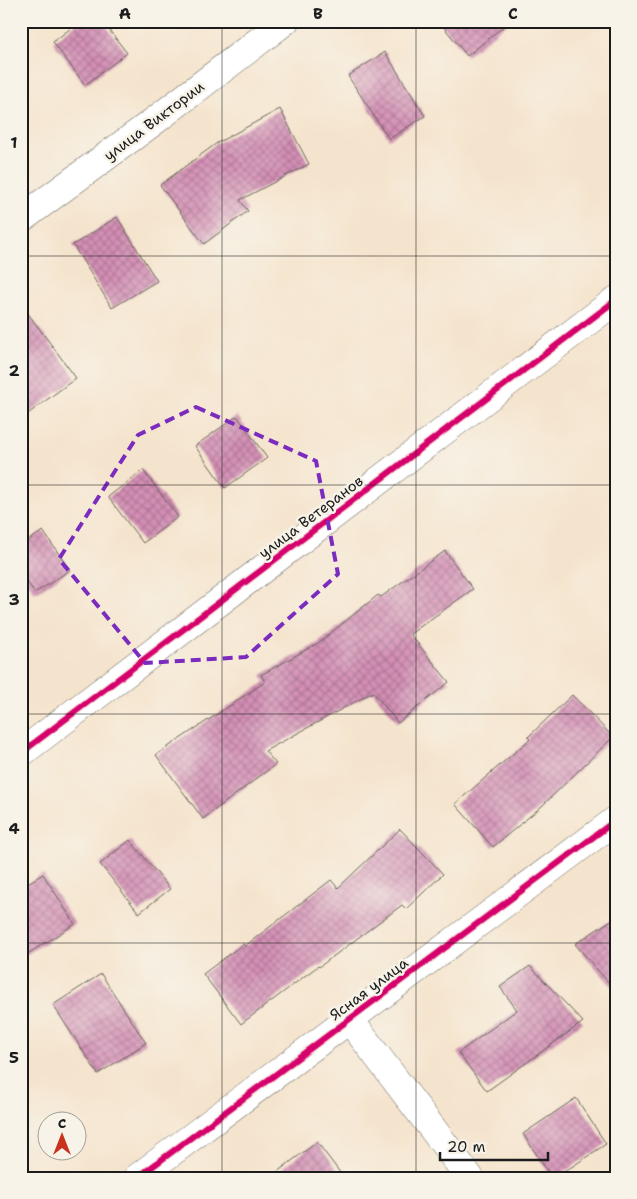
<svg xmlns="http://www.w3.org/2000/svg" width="637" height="1199" font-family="'Shantell Sans',sans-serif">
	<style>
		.building { fill: url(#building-cross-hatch) }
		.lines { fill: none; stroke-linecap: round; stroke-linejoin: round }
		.minor-casing { stroke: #68625a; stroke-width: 29 }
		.minor { stroke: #fff; stroke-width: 28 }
		.cycleway-casing { stroke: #f7f3e8; stroke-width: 9 }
		.cycleway { stroke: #d6006c; stroke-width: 6 }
		.marked { fill: none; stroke: #7b2cbf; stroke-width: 4; stroke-dasharray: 10 6; stroke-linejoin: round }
		.grid { fill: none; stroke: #1c1c1c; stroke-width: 1; stroke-opacity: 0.55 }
		.labels { text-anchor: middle; stroke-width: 5; stroke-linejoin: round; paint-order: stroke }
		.street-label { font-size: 15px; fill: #1c1c1c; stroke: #f7f3e8 }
		.neatline { fill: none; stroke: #1c1c1c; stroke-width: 2 }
		.grid-label { font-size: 16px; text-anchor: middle; font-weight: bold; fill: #1c1c1c }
	</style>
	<defs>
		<pattern id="building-cross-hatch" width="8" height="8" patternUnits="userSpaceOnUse" patternTransform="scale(1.25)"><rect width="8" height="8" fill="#d48fb6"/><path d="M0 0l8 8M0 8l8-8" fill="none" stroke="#ab7493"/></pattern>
	</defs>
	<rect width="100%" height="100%" fill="#f7f3e8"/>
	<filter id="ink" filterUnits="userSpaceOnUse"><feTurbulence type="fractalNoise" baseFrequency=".02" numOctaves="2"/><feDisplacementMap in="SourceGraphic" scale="10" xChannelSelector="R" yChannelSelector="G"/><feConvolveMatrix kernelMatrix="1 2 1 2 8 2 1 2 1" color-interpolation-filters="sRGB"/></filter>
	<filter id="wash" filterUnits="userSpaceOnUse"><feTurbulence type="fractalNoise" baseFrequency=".0096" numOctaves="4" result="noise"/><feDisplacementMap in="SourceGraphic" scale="20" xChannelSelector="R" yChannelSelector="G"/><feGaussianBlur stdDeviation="1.12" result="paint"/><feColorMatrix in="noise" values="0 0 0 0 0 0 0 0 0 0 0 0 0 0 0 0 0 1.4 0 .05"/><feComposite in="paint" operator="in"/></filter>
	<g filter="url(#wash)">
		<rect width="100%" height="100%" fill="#f5e4cd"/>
		<g id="blocks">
			<!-- building -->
			<g class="building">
				<path d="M80 21H102L127 53 85 85 53 42Z"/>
				<path d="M439 21H510L467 56Z"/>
				<path d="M385 52 425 116 389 139 348 76Z"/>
				<path d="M280 109 309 164 240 200 248 211 204 244 160 185 217 143Z"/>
				<path d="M117 217 157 281 112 308 73 245Z"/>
				<path d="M21 304 76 378 21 419Z"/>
				<path d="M237 416 267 458 225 488 195 446Z"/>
				<path d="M143 470 178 517 143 543 108 497Z"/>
				<path d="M43 531 70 570 35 593 21 573V545Z"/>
				<path d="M445 551 473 589 410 634 449 682 398 723 373 692 265 751 276 764 203 819 156 755 265 682 261 675 318 643 378 595 381 597Z"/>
				<path d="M572 695 613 737 542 806 493 847 455 804 530 739 528 737Z"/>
				<path d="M400 829 443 874 406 909 402 905 319 967 318 966 241 1024 203 974 243 944 245 946 331 880 338 888Z"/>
				<path d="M130 840 170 889 139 913 100 864Z"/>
				<path d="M43 874 75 924 21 958V887Z"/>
				<path d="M616 917V991L575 944Z"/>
				<path d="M530 966 583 1022 487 1091 458 1053 517 1010 500 987Z"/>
				<path d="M101 974 146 1043 98 1074 53 1005Z"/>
				<path d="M576 1098 606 1144 555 1178H552L523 1134Z"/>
				<path d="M317 1142 344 1178H269Z"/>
			</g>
		</g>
	</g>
	<g filter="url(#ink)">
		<use href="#blocks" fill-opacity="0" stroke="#68625a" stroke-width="1"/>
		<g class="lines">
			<defs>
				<g id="minor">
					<path d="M21 219 153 122 285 21"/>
					<path d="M21 753 616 300"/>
					<path d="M349 1019 470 1178"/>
					<path d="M137 1178 616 820"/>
				</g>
			</defs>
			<!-- minor casing -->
			<use href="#minor" class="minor-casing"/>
			<!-- minor -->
			<use href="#minor" class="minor"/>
			<defs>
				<g id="cycleway">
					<path d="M21 753 616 300"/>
					<path d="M137 1178 616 820"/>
				</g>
			</defs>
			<!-- cycleway casing -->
			<use href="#cycleway" class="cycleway-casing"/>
			<!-- cycleway -->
			<use href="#cycleway" class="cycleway"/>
		</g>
	</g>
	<!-- marked area -->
	<path class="marked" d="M196 407 316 461 338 574 246 657 145 663 59 559 138 435Z"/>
	<!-- grid -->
	<path class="grid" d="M222 21V1178M416 21V1178M21 256H616M21 485H616M21 714H616M21 943H616"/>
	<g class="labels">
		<!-- street labels -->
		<g class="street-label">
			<text transform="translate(154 121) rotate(-37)" y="5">улица Виктории</text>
			<text transform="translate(311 517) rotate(-37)" y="5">улица Ветеранов</text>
			<text transform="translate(369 989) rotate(-37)" y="5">Ясная улица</text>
		</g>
	</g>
	<!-- margin -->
	<rect width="637" height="1199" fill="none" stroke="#f7f3e8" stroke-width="55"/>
	<!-- north arrow -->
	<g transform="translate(62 1136)"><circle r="24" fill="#f7f3e8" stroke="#9f9d96"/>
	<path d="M0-4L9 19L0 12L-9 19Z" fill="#c8321e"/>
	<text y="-8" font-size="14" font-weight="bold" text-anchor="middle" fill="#1c1c1c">С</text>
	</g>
	<!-- scale -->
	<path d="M440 1152v8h108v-8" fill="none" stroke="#1c1c1c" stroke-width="2.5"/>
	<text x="447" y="1152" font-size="15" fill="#1c1c1c" stroke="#f7f3e8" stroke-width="4" paint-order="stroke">20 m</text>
	<rect x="28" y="28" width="582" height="1144" class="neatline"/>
	<g class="grid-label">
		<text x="125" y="19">A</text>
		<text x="318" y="19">B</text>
		<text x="513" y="19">C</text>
		<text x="14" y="148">1</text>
		<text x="14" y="376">2</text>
		<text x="14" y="605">3</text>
		<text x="14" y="834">4</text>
		<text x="14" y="1063">5</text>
	</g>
</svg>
